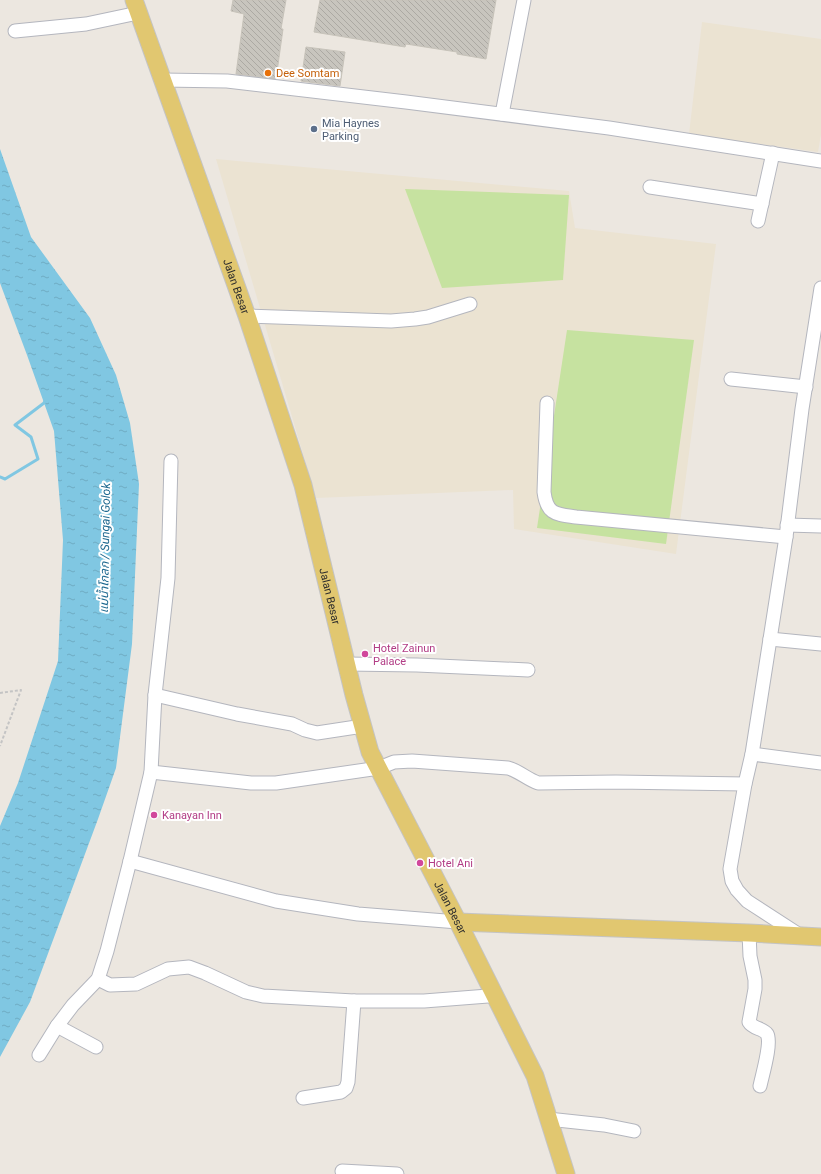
<svg xmlns="http://www.w3.org/2000/svg" width="821" height="1174" font-family="Roboto,'Noto Sans Thai',sans-serif">
	<style>
		.education { fill: #ebe3d2 }
		.pitch { fill: #c6e2a0 }
		.water { fill: url(#water-ripples) }
		.lines { fill: none; stroke-linecap: round; stroke-linejoin: round }
		.stream { stroke: #80c7e2; stroke-width: 3 }
		.building { fill: url(#building-back-hatch); stroke: #c7c3ba }
		.minor-casing { stroke: #b4b6be; stroke-width: 15 }
		.major-casing { stroke: #c4c4c4; stroke-width: 19 }
		.path { stroke: #c4c4c4; stroke-width: 2; stroke-dasharray: 3 2; stroke-linecap: butt }
		.minor { stroke: #fff; stroke-width: 13 }
		.major { stroke: #e1c770; stroke-width: 17 }
		.food-dot { fill: #e8710a; stroke: #fff; stroke-width: 1.5 }
		.service-dot { fill: #5c6f8a; stroke: #fff; stroke-width: 1.5 }
		.hotel-dot { fill: #d1479c; stroke: #fff; stroke-width: 1.5 }
		.labels { text-anchor: middle; stroke-width: 4; stroke-linejoin: round; paint-order: stroke }
		.food-label { font-size: 11px; fill: #c56008; stroke: #fff; text-anchor: start }
		.service-label { font-size: 11px; fill: #4e5e75; stroke: #fff; text-anchor: start }
		.street-label { font-size: 11px; fill: #2c2c2c; stroke: #fff }
		.hotel-label { font-size: 11px; fill: #b23c85; stroke: #fff; text-anchor: start }
		.water-label { font-size: 12px; font-style: italic; fill: #1d688f; stroke: #fff }
	</style>
	<defs>
		<pattern id="water-ripples" width="26" height="14" patternUnits="userSpaceOnUse"><rect width="26" height="14" fill="#80c7e2"/><path d="M2 4q2-2 4 0t4 0M15 11q2-2 4 0t4 0" fill="none" stroke="#6fabc2"/></pattern>
		<pattern id="building-back-hatch" width="6" height="6" patternUnits="userSpaceOnUse"><rect width="6" height="6" fill="#c8c5be"/><path d="M-1 5l2 2M0 0l6 6M5-1l2 2" fill="none" stroke="#aca9a3"/></pattern>
	</defs>
	<rect width="100%" height="100%" fill="#ece7e0"/>
	<!-- education -->
	<g class="education">
		<path d="M702 22 821 39V135L818 152 689 134Z"/>
		<path d="M216 159 569 191 575 228 716 244 676 554 514 529 513 490 316 498Z"/>
	</g>
	<!-- pitch -->
	<g class="pitch">
		<path d="M405 189 569 195 563 280 442 288Z"/>
		<path d="M567 330 694 340 666 544 537 528Z"/>
	</g>
	<!-- water -->
	<path class="water" d="M0 149 31 237 90 318 116 375 130 423 139 484 132 644 116 768 98 819 30 1002 0 1057V826L18 783 58 661 63 540 54 431 27 355 0 283Z"/>
	<g class="lines">
		<!-- stream -->
		<path class="stream" d="M0 477 5 479 38 459 31 437 15 425 44 403 46 399"/>
	</g>
	<!-- building -->
	<g class="building">
		<path d="M233 0H286L281 29H283L276 79 236 74 244 14 231 11Z"/>
		<path d="M320 0H496L486 59 457 54V52L406 44 405 47 314 32Z"/>
		<path d="M306 47 345 52 340 86 301 81Z"/>
	</g>
	<g class="lines">
		<defs>
			<g id="minor">
				<path d="M15 31 86 24 138 13"/>
				<path d="M162 80 227 81 406 102 609 128 821 161"/>
				<path d="M502 114 524 0"/>
				<path d="M650 187 762 204"/>
				<path d="M758 221 773 153"/>
				<path d="M247 316 391 321 415 319 428 317 470 304"/>
				<path d="M731 379 806 387"/>
				<path d="M547 403 544 492C547 515 556 514 576 517L786 537"/>
				<path d="M787 525 821 526"/>
				<path d="M770 639 821 644"/>
				<path d="M346 664 417 665 528 670"/>
				<path d="M155 695 237 714 292 724 305 730 317 733 363 726"/>
				<path d="M752 754 821 763"/>
				<path d="M151 772 251 783H276L379 768 394 762 412 761 508 768C519 771 527 779 538 783L616 782 745 784"/>
				<path d="M130 861 276 901 358 914 458 922"/>
				<path d="M749 933 750 956 755 980V989L749 1022C753 1029 763 1028 767 1034 772 1043 762 1076 760 1086"/>
				<path d="M801 936 747 901 737 890 732 881 730 869 745 784 752 754 786 537 802 409 821 288"/>
				<path d="M98 979 110 985 136 984 168 969 189 967 205 973 246 992 263 996 354 1001H424L488 996 494 994"/>
				<path d="M57 1026 96 1047"/>
				<path d="M39 1055 57 1026 73 1005 98 979 107 951 130 861 151 772 155 695 168 578 171 461"/>
				<path d="M303 1098 341 1092 346 1088 348 1082 354 1001"/>
				<path d="M548 1119 604 1125 634 1131"/>
				<path d="M342 1171 397 1174"/>
			</g>
			<g id="major">
				<path id="s1" d="M134 0 247 316 303 485 354 695 370 752 458 922 535 1076 566 1174"/>
				<path d="M458 922 749 933 821 937"/>
			</g>
		</defs>
		<!-- minor casing -->
		<use href="#minor" class="minor-casing"/>
		<!-- major casing -->
		<use href="#major" class="major-casing"/>
		<!-- path -->
		<path class="path" d="M0 693 21 690 0 746"/>
		<!-- minor -->
		<use href="#minor" class="minor"/>
		<!-- major -->
		<use href="#major" class="major"/>
	</g>
	<!-- markers -->
	<circle class="food-dot" cx="268" cy="73" r="4"/>
	<circle class="service-dot" cx="314" cy="129" r="4"/>
	<g class="hotel-dot">
		<circle cx="365" cy="654" r="4"/>
		<circle cx="154" cy="815" r="4"/>
		<circle cx="420" cy="863" r="4"/>
	</g>
	<g class="labels">
		<!-- food labels -->
		<g class="food-label">
			<text x="276" y="77">Dee Somtam</text>
		</g>
		<!-- service labels -->
		<g class="service-label">
			<text x="322" y="127">Mia Haynes<tspan x="322" dy="13">Parking</tspan></text>
		</g>
		<!-- street labels -->
		<g class="street-label">
			<text dy="4" stroke="none"><textPath href="#s1" startOffset="304">Jalan Besar</textPath></text>
			<text dy="4" stroke="none"><textPath href="#s1" startOffset="628">Jalan Besar</textPath></text>
			<text dy="4" stroke="none"><textPath href="#s1" startOffset="964">Jalan Besar</textPath></text>
		</g>
		<!-- hotel labels -->
		<g class="hotel-label">
			<text x="373" y="652">Hotel Zainun<tspan x="373" dy="13">Palace</tspan></text>
			<text x="162" y="819">Kanayan Inn</text>
			<text x="428" y="867">Hotel Ani</text>
		</g>
		<!-- water labels -->
		<g class="water-label">
			<text transform="translate(105 548) rotate(-89)" y="4">แม่น้ำโกลก / Sungai Golok</text>
		</g>
	</g>
</svg>
